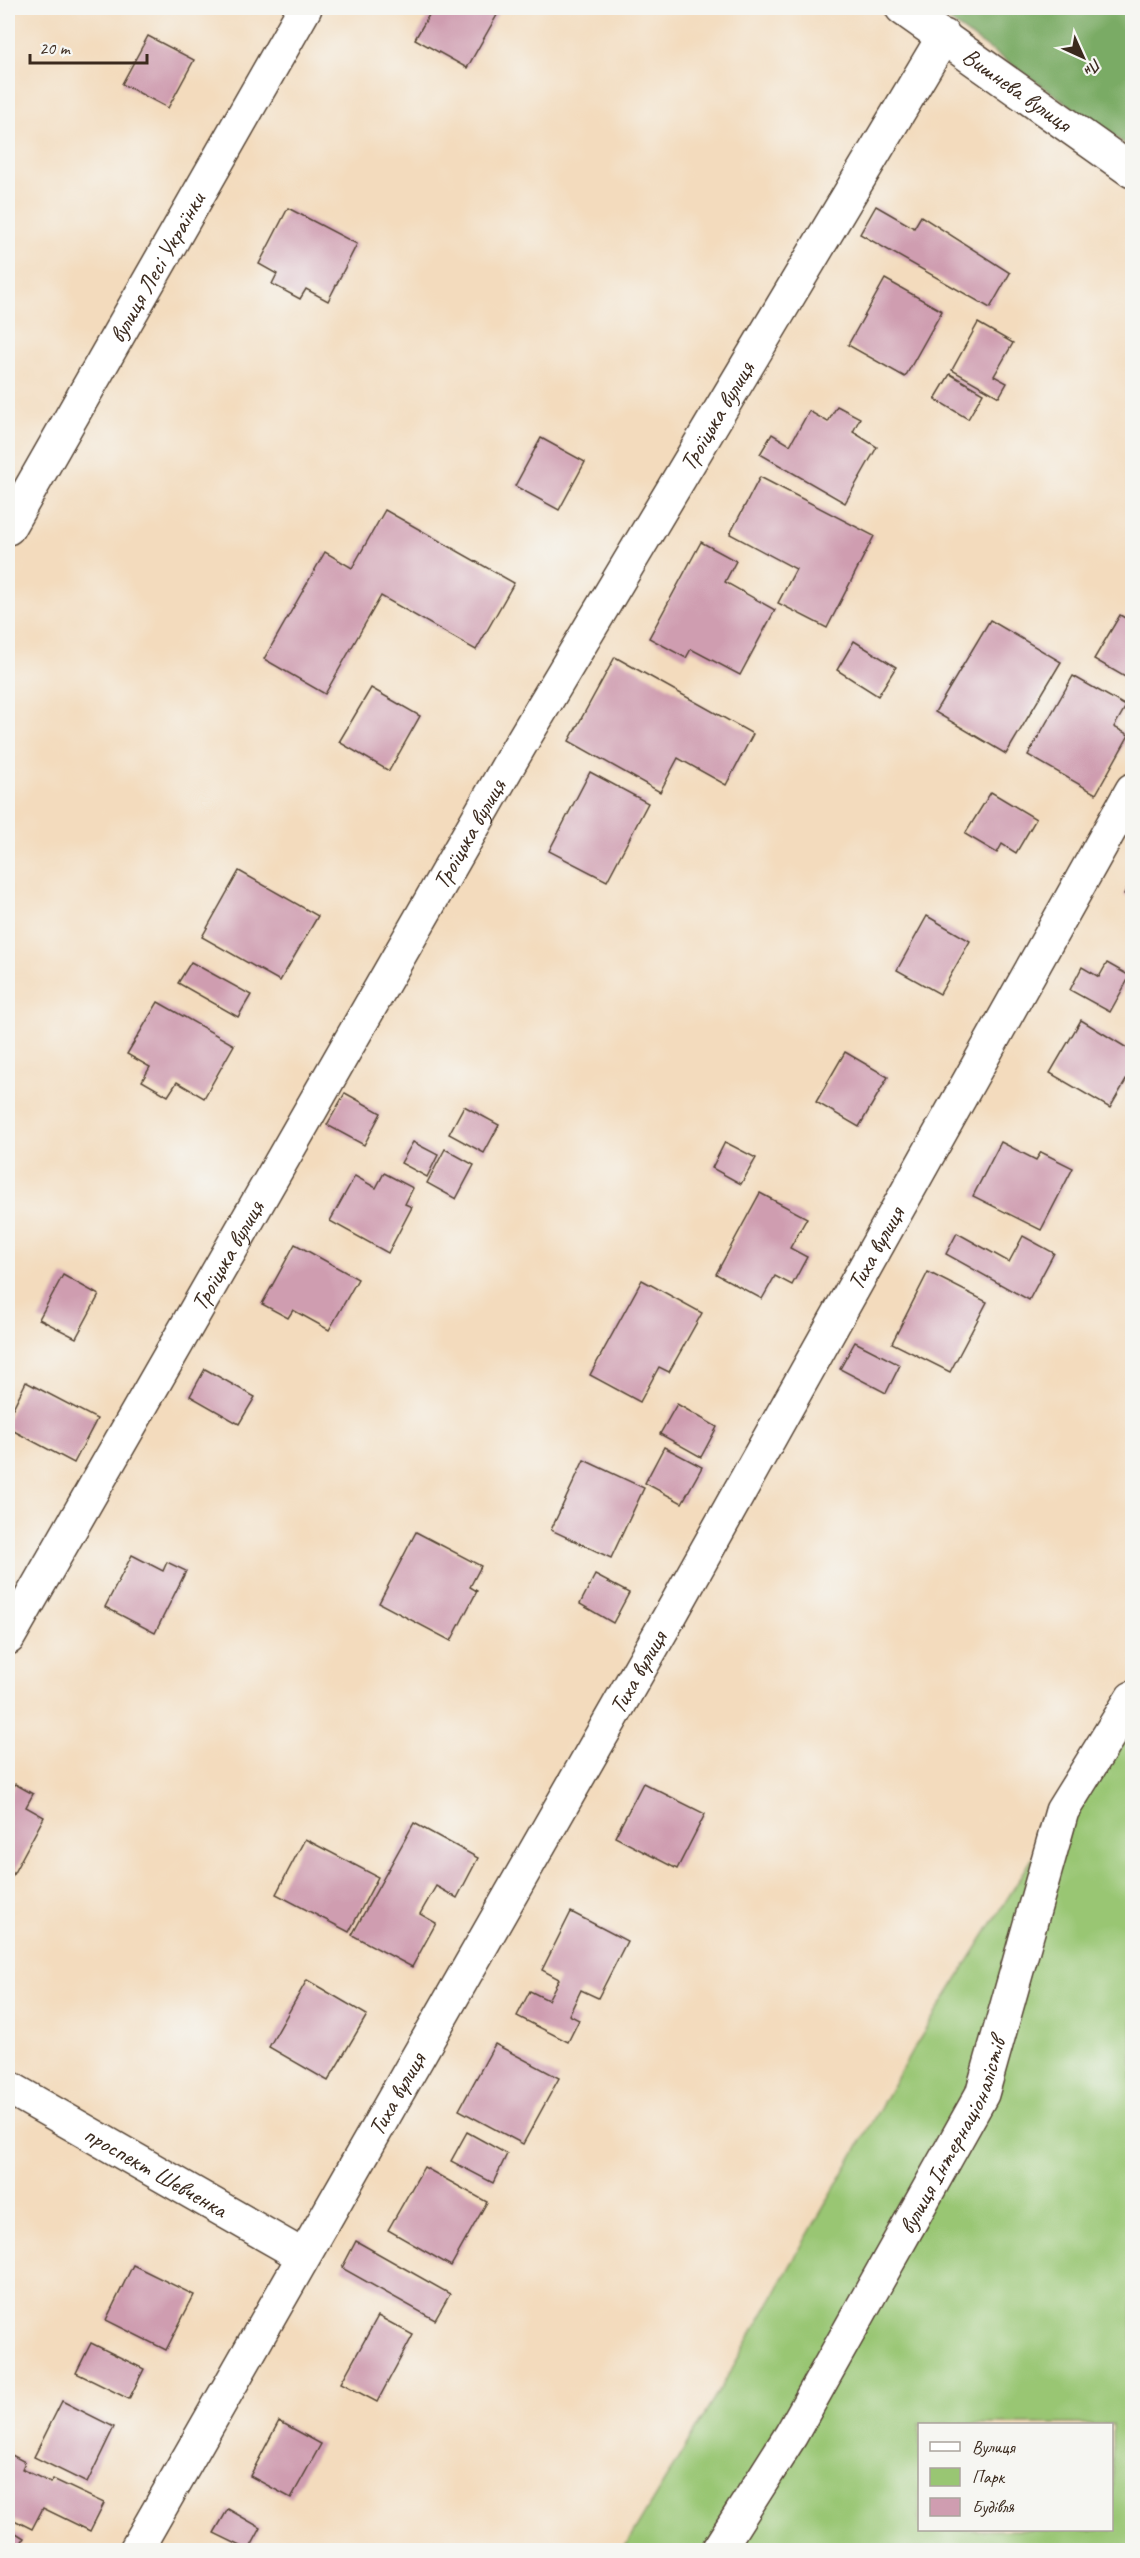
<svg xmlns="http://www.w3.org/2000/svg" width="1140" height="2558" font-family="Caveat,sans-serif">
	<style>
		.green { fill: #99c673; stroke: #6a7848; stroke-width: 1.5; fill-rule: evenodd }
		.forest { fill: #7aab65; stroke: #5a6a42; stroke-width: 1.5 }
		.building { fill: #cf9db0 }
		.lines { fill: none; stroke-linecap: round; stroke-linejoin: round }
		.minor-casing { stroke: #574536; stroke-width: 36 }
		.minor { stroke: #fff; stroke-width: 33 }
		.labels { text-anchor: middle; stroke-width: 6; stroke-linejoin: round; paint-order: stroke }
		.street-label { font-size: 24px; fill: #3b2a1e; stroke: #f6f6f2 }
	</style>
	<rect width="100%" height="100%" fill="#f6f6f2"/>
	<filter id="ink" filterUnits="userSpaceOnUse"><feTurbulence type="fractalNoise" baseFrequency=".0167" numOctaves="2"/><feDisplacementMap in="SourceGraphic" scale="12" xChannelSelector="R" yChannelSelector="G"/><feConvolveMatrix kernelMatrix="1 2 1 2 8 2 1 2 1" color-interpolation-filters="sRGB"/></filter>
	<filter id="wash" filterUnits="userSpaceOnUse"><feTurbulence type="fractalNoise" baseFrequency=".008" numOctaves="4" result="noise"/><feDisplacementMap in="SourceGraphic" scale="24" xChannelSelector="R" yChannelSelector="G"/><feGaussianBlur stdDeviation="1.35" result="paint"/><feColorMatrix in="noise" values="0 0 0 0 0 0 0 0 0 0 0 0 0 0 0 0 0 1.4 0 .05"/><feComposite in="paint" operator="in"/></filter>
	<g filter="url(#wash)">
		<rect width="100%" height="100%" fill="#f3dbbd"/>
		<!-- green -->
		<path class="green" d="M1132 1693V2550H623L722 2386 914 2048 1062 1811ZM920 2424H1112V2530H920Z"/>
		<!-- forest -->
		<path class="forest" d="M931 8H1132V149Z"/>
		<g id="blocks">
			<!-- building -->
			<g class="building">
				<path d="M433 8H501L467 68 415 39Z"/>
				<path d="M148 36 194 60 168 108 122 84Z"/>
				<path d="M876 206 914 228 921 216 1010 273 990 308 860 234Z"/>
				<path d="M288 208 357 244 328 301 306 289 300 299 272 284 277 274 259 264Z"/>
				<path d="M885 279 942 311 905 377 848 345Z"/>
				<path d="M978 323 1013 343 994 376 1007 383 999 397 952 370Z"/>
				<path d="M950 374 983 393 968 419 935 399Z"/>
				<path d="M837 406 860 418 853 432 877 447 845 503 760 454 772 434 790 445 809 411 828 422Z"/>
				<path d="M541 438 585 462 559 510 515 486Z"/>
				<path d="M760 477 874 536 827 628 778 603 796 569 730 534Z"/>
				<path d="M385 510 514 583 476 650 381 596 325 694 264 659 325 552 352 568Z"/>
				<path d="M701 542 736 561 725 582 775 610 740 675 691 649 686 658 649 638Z"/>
				<path d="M1120 615 1132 622V681L1094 659Z"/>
				<path d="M990 620 1061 662 1006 754 935 712Z"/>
				<path d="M854 641 896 667 878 696 837 670Z"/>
				<path d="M615 657 753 734 726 785 678 758 660 792 569 741Z"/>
				<path d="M1073 676 1126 706 1114 727 1129 735 1096 794 1028 755Z"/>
				<path d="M371 688 420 716 389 771 339 742Z"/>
				<path d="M590 772 648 803 607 881 549 851Z"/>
				<path d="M991 792 1036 819 1016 853 1002 844 997 853 965 834Z"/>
				<path d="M239 871 318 916 280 981 202 937Z"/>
				<path d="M1132 877V899L1124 894Z"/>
				<path d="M927 916 970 941 940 994 897 970Z"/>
				<path d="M191 962 251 995 238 1017 178 983Z"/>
				<path d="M1107 963 1130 976 1110 1012 1070 990 1082 967 1099 977Z"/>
				<path d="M158 1002 234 1045 204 1098 177 1082 168 1096 142 1081 150 1067 127 1054Z"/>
				<path d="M1081 1020 1132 1051V1070L1110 1108 1050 1073Z"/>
				<path d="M845 1052 888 1077 859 1127 816 1102Z"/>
				<path d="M345 1093 381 1113 364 1145 327 1125Z"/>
				<path d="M464 1106 499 1125 484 1153 449 1134Z"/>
				<path d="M413 1142 438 1155 427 1177 401 1163Z"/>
				<path d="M725 1142 756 1158 741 1184 712 1168Z"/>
				<path d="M1001 1142 1036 1160 1041 1152 1073 1168 1041 1230 973 1196Z"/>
				<path d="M445 1149 474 1165 456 1199 427 1183Z"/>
				<path d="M384 1173 413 1188 405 1204 412 1207 388 1253 330 1221 355 1176 376 1188Z"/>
				<path d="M760 1193 807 1218 790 1248 807 1257 792 1285 775 1276 762 1299 716 1274Z"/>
				<path d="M957 1233 1009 1262 1023 1236 1054 1253 1029 1300 946 1254Z"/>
				<path d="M295 1244 358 1279 329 1330 293 1310 288 1318 262 1304Z"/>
				<path d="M928 1272 987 1302 950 1372 892 1343Z"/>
				<path d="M63 1275 99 1295 76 1338 39 1319Z"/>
				<path d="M642 1280 702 1313 669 1372 659 1367 640 1402 590 1375Z"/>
				<path d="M855 1342 900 1365 886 1393 840 1369Z"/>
				<path d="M205 1369 255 1397 239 1424 190 1396Z"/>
				<path d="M26 1382 97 1419 74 1463 8 1428V1418Z"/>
				<path d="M677 1404 717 1427 701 1457 660 1434Z"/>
				<path d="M664 1447 702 1467 682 1503 645 1483Z"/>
				<path d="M584 1460 644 1488 611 1558 551 1530Z"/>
				<path d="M416 1532 481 1566 470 1587 477 1591 451 1641 379 1603Z"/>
				<path d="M132 1555 163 1571 167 1562 186 1571 155 1633 105 1607Z"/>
				<path d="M595 1575 629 1593 613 1623 580 1604Z"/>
				<path d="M643 1783 705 1814 677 1869 615 1837Z"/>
				<path d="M15 1784 33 1794 26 1807 44 1817 10 1880 8 1878V1798Z"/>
				<path d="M414 1823 478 1858 457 1898 436 1886 420 1914 436 1923 412 1967 352 1935Z"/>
				<path d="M305 1839 378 1877 349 1932 276 1894Z"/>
				<path d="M571 1912 627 1941 598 1998 581 1990 569 2015 579 2020 568 2042 517 2016 530 1991 548 2000 559 1979 542 1970Z"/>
				<path d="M307 1980 367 2015 328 2081 269 2047Z"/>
				<path d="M495 2044 559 2078 523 2144 459 2110Z"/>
				<path d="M467 2132 507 2154 493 2183 451 2161Z"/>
				<path d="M424 2167 487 2202 451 2266 388 2230Z"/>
				<path d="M356 2241 450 2294 435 2320 342 2268Z"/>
				<path d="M133 2265 194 2295 166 2350 106 2320Z"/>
				<path d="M378 2316 413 2335 377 2402 341 2383Z"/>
				<path d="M91 2343 144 2369 129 2399 76 2373Z"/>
				<path d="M62 2401 114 2427 87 2483 34 2457Z"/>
				<path d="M279 2421 321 2444 291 2498 250 2476Z"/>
				<path d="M8 2453 25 2462 22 2469 51 2483 53 2479 104 2503 90 2531 43 2508 32 2529 8 2517Z"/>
				<path d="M228 2509 261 2528 249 2550 214 2533Z"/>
				<path d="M8 2528 24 2538 19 2547 26 2550H8Z"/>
			</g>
		</g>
	</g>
	<g filter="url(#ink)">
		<use href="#blocks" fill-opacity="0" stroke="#574536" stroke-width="1.5"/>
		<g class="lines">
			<defs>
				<g id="minor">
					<path id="s1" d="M902 8 1132 171"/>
					<path id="s2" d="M8 528 305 8"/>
					<path id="s3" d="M8 1638 520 745 944 36"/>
					<path id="s4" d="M8 2087 303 2256"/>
					<path id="s5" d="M136 2550 671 1614 1132 790"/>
					<path id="s6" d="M718 2550 791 2435 982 2094 1062 1811 1132 1698"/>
				</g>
			</defs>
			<!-- minor casing -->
			<use href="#minor" class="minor-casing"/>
			<!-- minor -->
			<use href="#minor" class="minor"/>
		</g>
	</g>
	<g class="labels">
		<!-- street labels -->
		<g class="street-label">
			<text dy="8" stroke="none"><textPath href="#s1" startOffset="141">Вишнева вулиця</textPath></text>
			<text dy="8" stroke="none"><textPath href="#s2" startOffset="300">вулиця Лесі Українки</textPath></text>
			<text dy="8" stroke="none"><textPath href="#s3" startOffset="1413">Троїцька вулиця</textPath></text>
			<text dy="8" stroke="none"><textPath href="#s3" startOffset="927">Троїцька вулиця</textPath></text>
			<text dy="8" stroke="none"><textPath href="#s5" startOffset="1497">Тиха вулиця</textPath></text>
			<text dy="8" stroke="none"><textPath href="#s3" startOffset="441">Троїцька вулиця</textPath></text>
			<text dy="8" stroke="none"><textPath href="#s5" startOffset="1011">Тиха вулиця</textPath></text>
			<text dy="8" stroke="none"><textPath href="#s5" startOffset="525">Тиха вулиця</textPath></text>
			<text dy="8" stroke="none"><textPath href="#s6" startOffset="477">вулиця Інтернаціоналістів</textPath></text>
			<text dy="8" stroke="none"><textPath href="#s4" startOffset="170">проспект Шевченка</textPath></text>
		</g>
	</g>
	<!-- margin -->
	<rect width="1140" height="2558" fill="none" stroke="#f6f6f2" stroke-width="30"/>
	<!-- legend -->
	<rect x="918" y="2423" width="195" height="108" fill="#f6f6f2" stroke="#aba49d" stroke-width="1.5"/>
	<rect x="930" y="2442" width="30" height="9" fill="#ffffff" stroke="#aba49d" stroke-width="1.5"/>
	<text x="972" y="2453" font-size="18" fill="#3b2a1e">Вулиця</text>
	<rect x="930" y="2468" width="30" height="18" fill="#99c673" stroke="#aba49d" stroke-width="1.5"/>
	<text x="972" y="2483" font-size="18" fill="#3b2a1e">Парк</text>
	<rect x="930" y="2498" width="30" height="18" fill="#cf9db0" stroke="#aba49d" stroke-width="1.5"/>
	<text x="972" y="2513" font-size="18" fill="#3b2a1e">Будівля</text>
	<!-- north arrow -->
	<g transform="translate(1083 57) rotate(135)" stroke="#f6f6f2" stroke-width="4.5" paint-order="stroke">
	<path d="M0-4.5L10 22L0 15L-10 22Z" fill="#3b2a1e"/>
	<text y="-9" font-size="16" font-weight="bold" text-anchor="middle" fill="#3b2a1e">Пн</text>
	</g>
	<!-- scale -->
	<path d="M30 54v9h117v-9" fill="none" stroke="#3b2a1e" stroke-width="3"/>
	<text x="39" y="54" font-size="18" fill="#3b2a1e" stroke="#f6f6f2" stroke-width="4.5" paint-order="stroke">20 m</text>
</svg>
